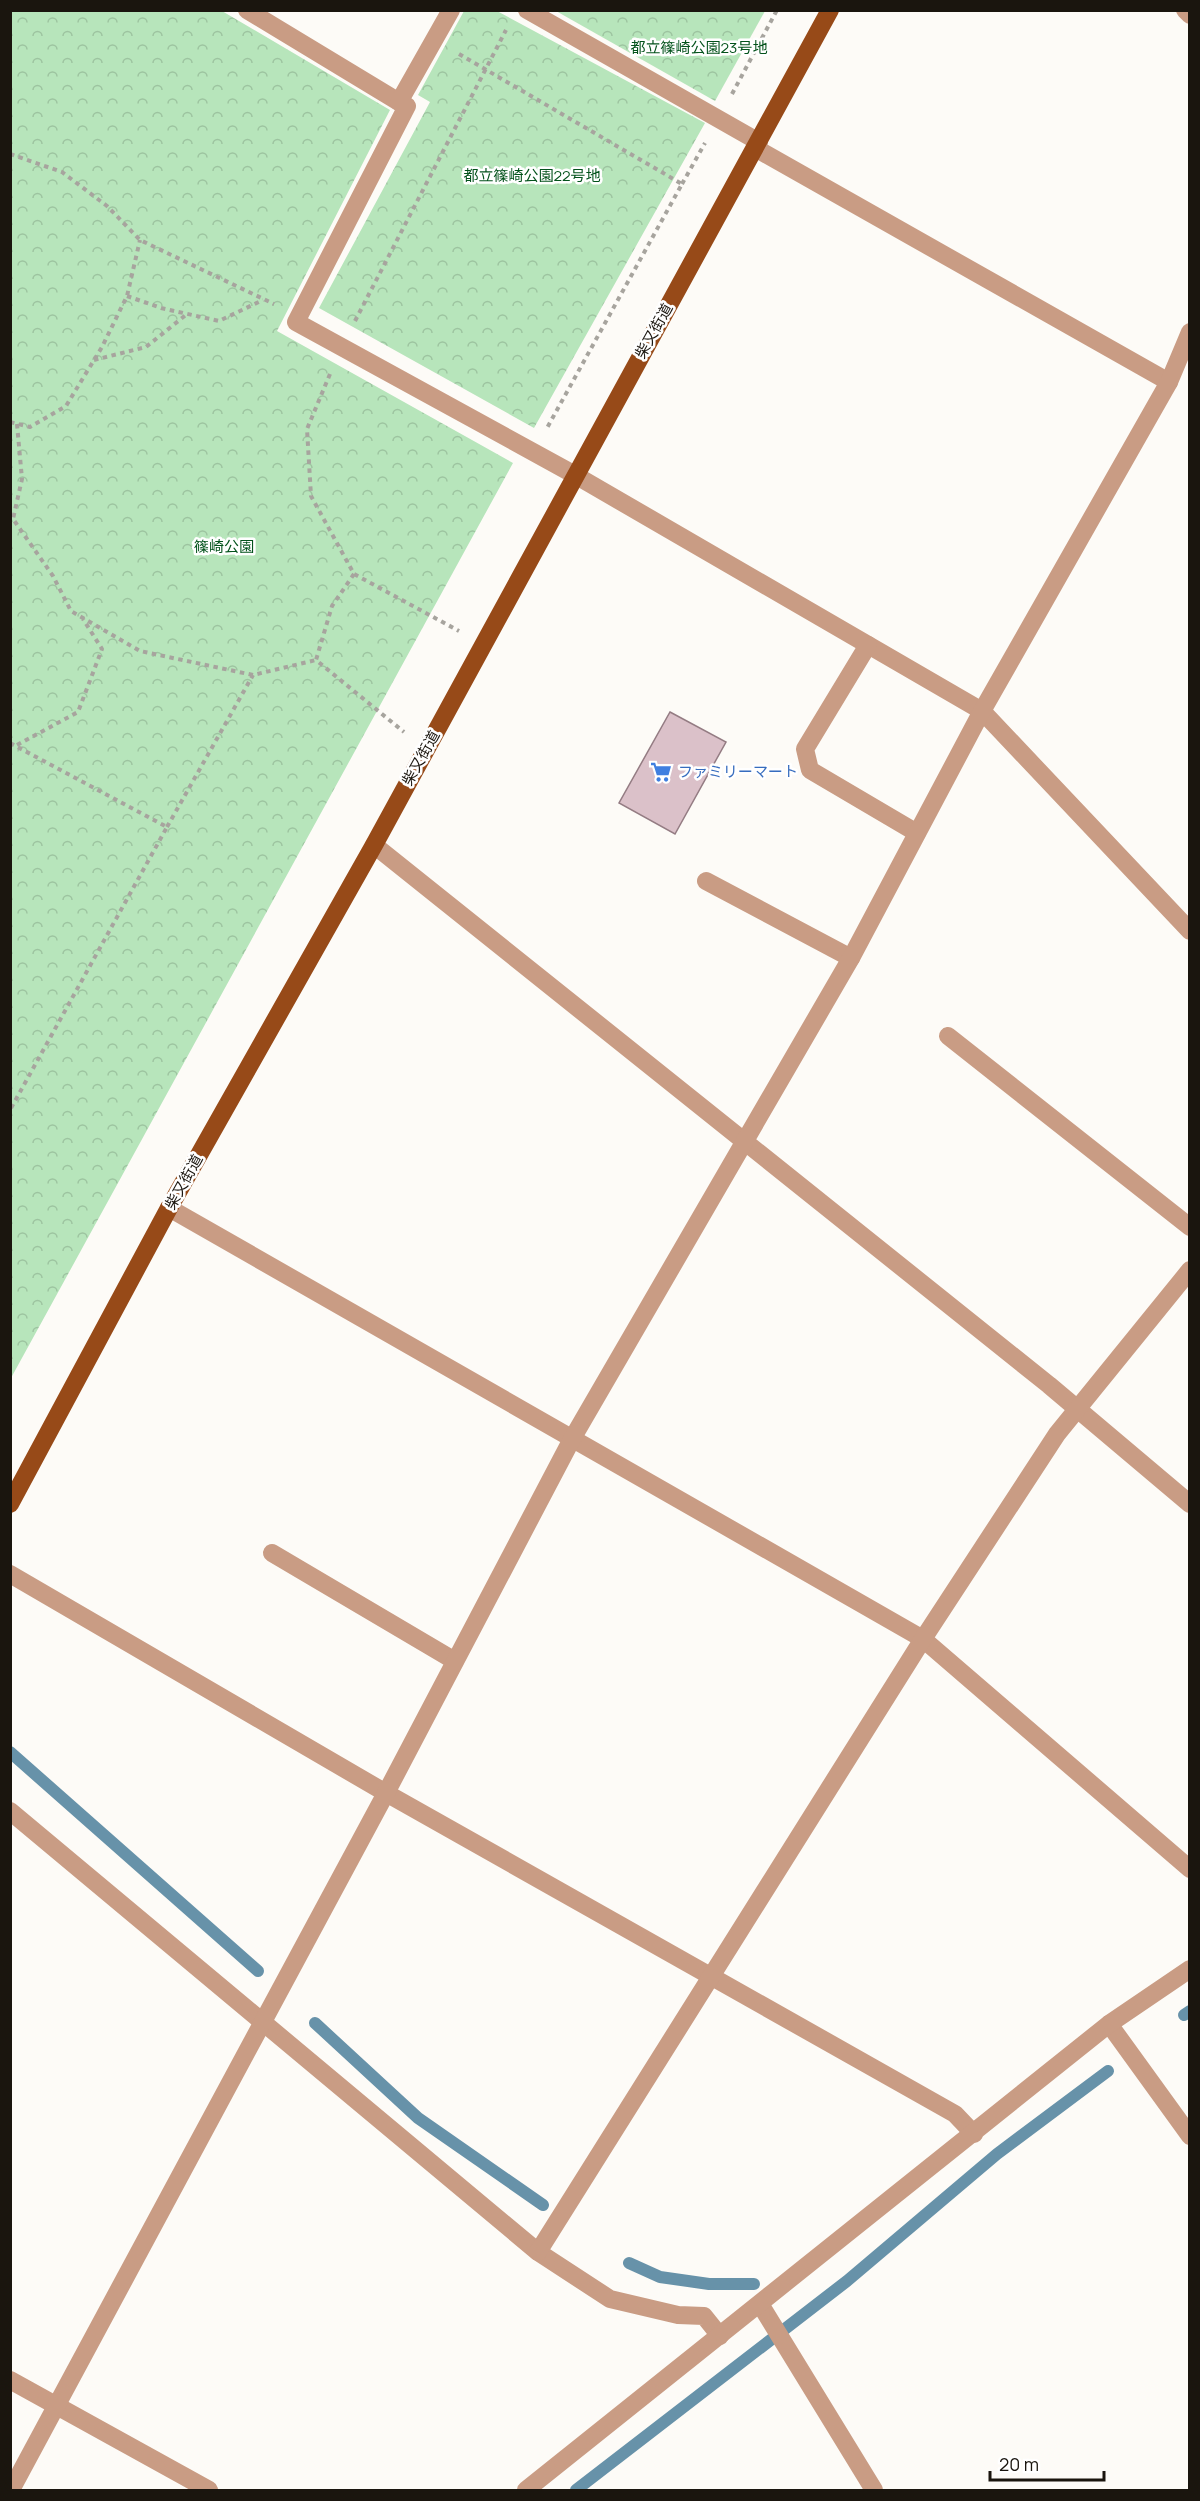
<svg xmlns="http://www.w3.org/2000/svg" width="1200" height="2501" font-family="Manrope,'Noto Sans JP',sans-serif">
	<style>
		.park { fill: url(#park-crowns) }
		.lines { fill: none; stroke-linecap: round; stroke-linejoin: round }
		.stream { stroke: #6792a9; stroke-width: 12 }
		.building { fill: #dbc1c9; stroke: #947c83; stroke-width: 1.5 }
		.path { stroke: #a7a49e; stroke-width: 4; stroke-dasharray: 4.5 4.5; stroke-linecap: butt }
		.minor { stroke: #c99c84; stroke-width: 18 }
		.major { stroke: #974a18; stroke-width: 18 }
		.labels { text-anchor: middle; stroke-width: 5; stroke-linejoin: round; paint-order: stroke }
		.park-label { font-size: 15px; fill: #03521b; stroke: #fff }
		.street-label { font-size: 15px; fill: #1a150e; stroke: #fff }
		.shop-label { font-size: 15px; fill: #366cbe; stroke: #fff; text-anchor: start }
	</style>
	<defs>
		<pattern id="park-crowns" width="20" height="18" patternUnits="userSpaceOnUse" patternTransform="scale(1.5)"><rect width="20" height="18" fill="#b7e5bb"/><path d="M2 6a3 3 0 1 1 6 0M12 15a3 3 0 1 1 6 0" fill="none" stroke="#9dc4a0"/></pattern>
	</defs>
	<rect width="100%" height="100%" fill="#fdfbf7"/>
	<!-- park -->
	<g class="park">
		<path d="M11 10 222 11 390 110 277 331 513 463 11 1378Z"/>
		<path d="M464 11H497L705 123 534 428 319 308 430 102 418 95Z"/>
		<path d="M556 11H765L715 101Z"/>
	</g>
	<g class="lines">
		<!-- stream -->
		<g class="stream">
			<path d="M10 1752 258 1971"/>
			<path d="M1184 2015 1190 2011"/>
			<path d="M315 2023 418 2118 543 2205"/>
			<path d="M629 2263 660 2277 709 2284H754"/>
			<path d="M576 2490 847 2281 997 2154 1108 2071"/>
		</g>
	</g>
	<!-- building -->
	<path class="building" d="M670 712 726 742 675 834 619 803Z"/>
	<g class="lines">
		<!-- path -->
		<g class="path">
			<path d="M459 54 682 184 547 428"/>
			<path d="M732 94 777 10"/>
			<path d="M10 154 62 172 107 206 140 240 274 304"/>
			<path d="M682 184 705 143"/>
			<path d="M127 296 161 308 219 321 263 300"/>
			<path d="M355 321 506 30"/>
			<path d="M94 360 146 347 187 314"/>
			<path d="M330 374 307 429 311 496 354 574 459 631"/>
			<path d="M10 422 30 427 66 406 102 347 127 296 140 240"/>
			<path d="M17 424 22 479 13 519 53 576 71 611 140 651 253 675 316 660"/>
			<path d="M354 574 332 606 316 660 404 732"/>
			<path d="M10 743 167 827 10 1110"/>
			<path d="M17 745 78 712 102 649 83 619"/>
			<path d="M167 827 253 675"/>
		</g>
		<!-- minor -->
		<g class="minor">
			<path d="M247 10 399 102"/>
			<path d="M451 10 399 102 407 106 296 322 575 475 982 711 1190 931"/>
			<path d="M527 10 759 142"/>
			<path d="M1185 10 1190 15"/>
			<path d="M755 148 1169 382"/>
			<path d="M868 645 805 749 810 770 917 833"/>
			<path d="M374 845 1049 1385 1190 1504"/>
			<path d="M706 881 851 958"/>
			<path d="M948 1036 1190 1227"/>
			<path d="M169 1208 923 1639 1190 1869"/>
			<path d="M272 1553 455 1661"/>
			<path d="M10 1574 386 1793 955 2114 974 2134"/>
			<path d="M10 1811 538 2252 610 2299 678 2315 704 2316 720 2336"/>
			<path d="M1109 2024 1190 2136"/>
			<path d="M538 2252 923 1639 1057 1434 1190 1270"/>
			<path d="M760 2304 874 2490"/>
			<path d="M10 2380 209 2490"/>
			<path d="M11 2490 386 1793 572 1439 851 958 982 711 1169 382 1190 332"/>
			<path d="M526 2490 1109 2024 1190 1969"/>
		</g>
		<!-- major -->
		<path class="major" d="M10 1504 169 1208 374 845 830 10"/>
	</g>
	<!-- icons -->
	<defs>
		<symbol id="supermarket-bare" viewBox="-9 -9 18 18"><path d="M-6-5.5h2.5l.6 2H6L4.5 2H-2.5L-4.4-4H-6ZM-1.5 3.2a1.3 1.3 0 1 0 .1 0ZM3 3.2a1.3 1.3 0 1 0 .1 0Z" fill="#3f7fe0" stroke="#fff" stroke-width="2.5" paint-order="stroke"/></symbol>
	</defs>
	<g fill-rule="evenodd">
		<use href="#supermarket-bare" x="646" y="757" width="30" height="30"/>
	</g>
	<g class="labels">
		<!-- park labels -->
		<g class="park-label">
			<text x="699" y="53">都立篠崎公園23号地</text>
			<text x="532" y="181">都立篠崎公園22号地</text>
			<text x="224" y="552">篠崎公園</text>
		</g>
		<!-- street labels -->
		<g class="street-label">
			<text transform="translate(654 331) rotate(-61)" y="5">柴又街道</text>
			<text transform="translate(421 758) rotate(-61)" y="5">柴又街道</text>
			<text transform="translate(184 1182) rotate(-61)" y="5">柴又街道</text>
		</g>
		<!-- shop labels -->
		<g class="shop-label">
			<text x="678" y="777">ファミリーマート</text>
		</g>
	</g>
	<!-- border -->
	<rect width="1200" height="2501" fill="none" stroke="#1a150e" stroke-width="24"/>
	<!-- scale -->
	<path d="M990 2471v9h114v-9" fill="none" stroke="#1a150e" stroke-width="3"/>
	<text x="999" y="2471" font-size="18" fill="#1a150e" stroke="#ffffff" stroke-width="4.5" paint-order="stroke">20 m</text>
</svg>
